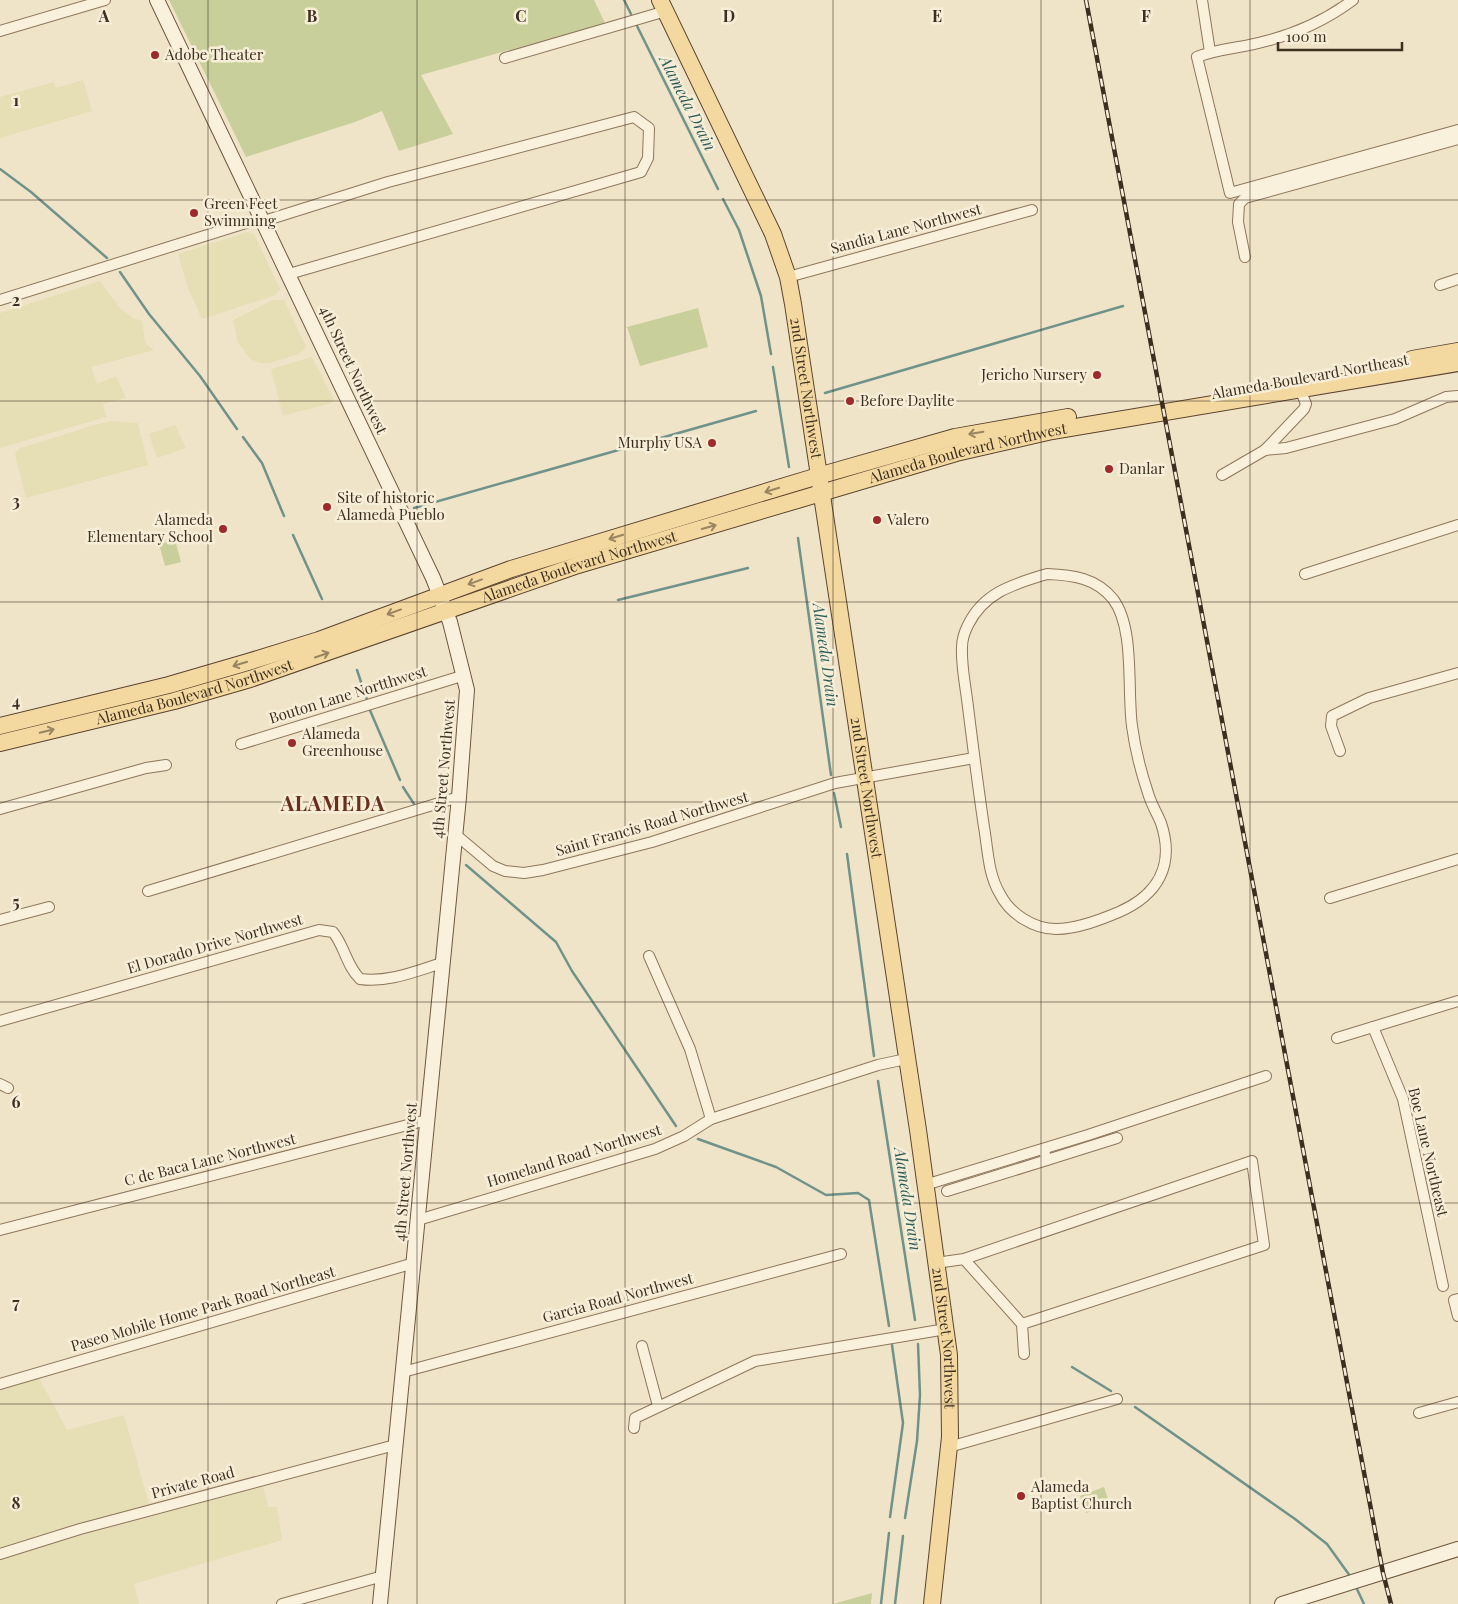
<svg xmlns="http://www.w3.org/2000/svg" width="1458" height="1604" font-family="'Playfair Display',serif">
	<style>
		.farmland { fill: #e6deb5 }
		.green { fill: #c9cf9b }
		.lines { fill: none; stroke-linecap: round; stroke-linejoin: round }
		.stream { stroke: #6f938a; stroke-width: 2.5 }
		.street-casing { stroke: #8d765c; stroke-width: 12 }
		.secondary-casing { stroke: #6f573f; stroke-width: 16 }
		.primary-casing { stroke: #5b4430; stroke-width: 18 }
		.street { stroke: #faf1dc; stroke-width: 10 }
		.secondary { stroke: #faf1dc; stroke-width: 14 }
		.primary { stroke: #f3d9a0; stroke-width: 16 }
		.rail-casing { stroke: #3d2e20; stroke-width: 4.5 }
		.rail { stroke: #f7eed8; stroke-width: 2.5; stroke-dasharray: 8; stroke-linecap: butt }
		.oneway { stroke: #988460 }
		.grid { fill: none; stroke: #3d2e20; stroke-width: 1; stroke-opacity: 0.55 }
		.poi-dot { fill: #9e2a2b; stroke: #f7eed8; stroke-width: 2 }
		.labels { text-anchor: middle; stroke-width: 5; stroke-linejoin: round; paint-order: stroke }
		.poi-label { font-size: 15px; fill: #3d2e20; stroke: #f7eed8; text-anchor: start }
		.street-label { font-size: 15px; fill: #3d2e20; stroke: #f7eed8 }
		.water-label { font-size: 16px; font-style: italic; fill: #2f5d5a; stroke: #f7eed8 }
		.district-label { font-size: 20px; font-weight: bold; letter-spacing: 1px; fill: #6b2e1e; stroke: #f7eed8 }
		.grid-label { font-size: 16px; text-anchor: middle; font-weight: bold; fill: #3d2e20; stroke: #f7eed8; stroke-width: 5; stroke-linejoin: round; paint-order: stroke }
	</style>
	<rect width="100%" height="100%" fill="#f0e4c8"/>
	<!-- farmland -->
	<g class="farmland">
		<path d="M83 80 92 111 0 138V97L54 82 56 88Z"/>
		<path d="M247 232 254 234 280 289 276 295 202 319 188 288 178 254Z"/>
		<path d="M100 281 121 309 133 318 142 321 145 343 154 350 91 367 97 384 116 376 126 398 103 404 106 417 0 448V313Z"/>
		<path d="M273 300H284L306 347 299 354 270 363H260L250 359 238 342 233 320Z"/>
		<path d="M312 357 334 400 331 403 283 416 271 369Z"/>
		<path d="M112 421 138 423 148 465 26 498 15 455 18 449 94 425Z"/>
		<path d="M175 425 186 448 157 458 149 434Z"/>
		<path d="M39 1378 67 1430 124 1415 149 1504 261 1477 268 1507H277L282 1540 134 1584 139 1604H0V1388Z"/>
	</g>
	<!-- green -->
	<g class="green">
		<path d="M169 0H594L605 23 421 75 453 134 399 151 382 111 355 122 246 157Z"/>
		<path d="M698 308 708 347 640 366 627 327Z"/>
		<path d="M175 540 181 562 165 566 159 544Z"/>
		<path d="M1104 1487 1110 1505 1086 1513 1080 1496Z"/>
		<path d="M872 1593 871 1604H833Z"/>
	</g>
	<g class="lines">
		<!-- stream -->
		<g class="stream">
			<path d="M624 0 631 14"/>
			<path d="M637 26 718 189"/>
			<path d="M0 169 31 192 107 258"/>
			<path d="M723 199 739 230 761 296 771 354"/>
			<path d="M120 272 149 314 200 376 237 429"/>
			<path d="M773 367 789 467"/>
			<path d="M825 393 1123 306"/>
			<path d="M243 437 262 463 284 516"/>
			<path d="M414 508 756 411"/>
			<path d="M293 535 322 599"/>
			<path d="M798 538 831 775"/>
			<path d="M618 600 748 568"/>
			<path d="M357 670 367 700"/>
			<path d="M369 708 400 780"/>
			<path d="M403 787 416 807"/>
			<path d="M834 793 841 827"/>
			<path d="M847 854 874 1056"/>
			<path d="M466 865 556 942 572 971 676 1126"/>
			<path d="M878 1081 915 1320"/>
			<path d="M698 1139 776 1167 826 1195 858 1193 869 1200 889 1326"/>
			<path d="M1072 1367 1111 1391"/>
			<path d="M1135 1407 1295 1519 1327 1544 1350 1576"/>
			<path d="M890 1517 903 1423 892 1345"/>
			<path d="M905 1518 917 1441 920 1395 918 1344"/>
			<path d="M1356 1587 1364 1604"/>
			<path d="M881 1604 889 1533"/>
			<path d="M895 1604 903 1536"/>
		</g>
		<defs>
			<g id="street">
				<path d="M1202 0 1210 52"/>
				<path d="M1353 0C1326 20 1298 33 1266 41 1243 48 1219 48 1197 57L1230 193 1458 130"/>
				<path d="M0 31 105 0"/>
				<path d="M505 58 666 11"/>
				<path d="M1245 257 1238 222 1239 204 1245 198 1458 139"/>
				<path d="M788 277 1032 210"/>
				<path d="M1440 285 1458 279"/>
				<path d="M0 300 249 222 264 221 388 182 634 117 649 128 648 158 641 172 289 274"/>
				<path d="M1265 450 1304 409 1306 404 1300 389"/>
				<path d="M1222 475 1265 450 1286 448 1395 419 1446 397 1458 396"/>
				<path d="M1047 574C1073 575 1096 578 1113 599 1135 628 1127 689 1132 726 1135 749 1141 772 1148 793 1151 804 1157 813 1161 823 1175 865 1158 895 1119 912 1100 920 1077 929 1056 929 1034 929 1010 914 1000 894 988 874 988 850 984 827 978 787 973 747 968 707 966 688 961 667 962 647 962 640 965 631 968 625 984 592 1014 584 1047 574Z"/>
				<path d="M1305 574 1458 525"/>
				<path d="M241 744 465 675"/>
				<path d="M1340 751 1331 726 1332 716 1369 698 1458 673"/>
				<path d="M0 809 146 768 166 765"/>
				<path d="M455 834 493 866 505 871 524 873 543 870 652 842 835 783 974 758"/>
				<path d="M148 891 459 797"/>
				<path d="M1330 898 1458 859"/>
				<path d="M0 920 49 907"/>
				<path d="M649 956 690 1049 711 1119"/>
				<path d="M0 1021 319 930 333 932C345 947 346 965 360 979 388 983 416 971 442 963"/>
				<path d="M1373 1027 1403 1099 1443 1286"/>
				<path d="M1337 1038 1458 1001"/>
				<path d="M0 1084 8 1088"/>
				<path d="M1047 1160 1117 1138"/>
				<path d="M925 1185 1088 1135 1266 1076"/>
				<path d="M947 1191 1047 1160 1043 1149"/>
				<path d="M418 1220 655 1149 684 1136 711 1119 878 1065 906 1059"/>
				<path d="M0 1230 427 1120"/>
				<path d="M936 1263 964 1259 1252 1161 1264 1245 1022 1324 964 1259"/>
				<path d="M1458 1299 1454 1300 1458 1316"/>
				<path d="M1022 1324 1024 1354"/>
				<path d="M642 1346 658 1406"/>
				<path d="M403 1372 841 1254"/>
				<path d="M0 1384 414 1263"/>
				<path d="M1419 1413 1458 1402"/>
				<path d="M634 1428 635 1418 755 1361 946 1329"/>
				<path d="M949 1447 1117 1399"/>
				<path d="M0 1554 80 1529 395 1445"/>
				<path d="M282 1604 383 1576"/>
			</g>
			<g id="secondary">
				<path d="M157 0 433 578 450 622 467 690 459 797 380 1604"/>
				<path d="M1282 1604 1458 1549"/>
			</g>
			<g id="primary">
				<path id="s1" d="M660 0 773 234 788 277 793 304 918 1130 949 1355 950 1437 932 1604"/>
				<path d="M1412 359 1458 351"/>
				<path d="M0 726 169 685 248 662 319 640 511 569 818 476 955 437 1068 417"/>
				<path id="s2" d="M0 743 174 701 250 679 578 565 956 453 1052 431 1458 363"/>
			</g>
		</defs>
		<!-- street casing -->
		<use href="#street" class="street-casing"/>
		<!-- secondary casing -->
		<use href="#secondary" class="secondary-casing"/>
		<!-- primary casing -->
		<use href="#primary" class="primary-casing"/>
		<!-- street -->
		<use href="#street" class="street"/>
		<!-- secondary -->
		<use href="#secondary" class="secondary"/>
		<!-- primary -->
		<use href="#primary" class="primary"/>
		<defs>
			<path id="rail" d="M1086 0 1383 1573 1391 1604"/>
		</defs>
		<!-- rail casing -->
		<use href="#rail" class="rail-casing"/>
		<!-- rail -->
		<use href="#rail" class="rail"/>
	</g>
	<!-- one-way arrows -->
	<defs><path id="oneway-shaft" d="M-6 0H5M1.5-3L5.5 0L1.5 3" fill="none" stroke-width="1.6" stroke-linecap="round" stroke-linejoin="round" transform="scale(1.25)"/></defs>
	<g class="oneway">
		<use href="#oneway-shaft" transform="translate(976 433) rotate(170)"/>
		<use href="#oneway-shaft" transform="translate(772 490) rotate(163)"/>
		<use href="#oneway-shaft" transform="translate(709 527) rotate(-16)"/>
		<use href="#oneway-shaft" transform="translate(616 537) rotate(163)"/>
		<use href="#oneway-shaft" transform="translate(475 582) rotate(160)"/>
		<use href="#oneway-shaft" transform="translate(394 612) rotate(160)"/>
		<use href="#oneway-shaft" transform="translate(322 655) rotate(-19)"/>
		<use href="#oneway-shaft" transform="translate(240 664) rotate(163)"/>
		<use href="#oneway-shaft" transform="translate(47 731) rotate(-14)"/>
	</g>
	<!-- grid -->
	<path class="grid" d="M208 0V1604M417 0V1604M625 0V1604M833 0V1604M1041 0V1604M1250 0V1604M0 200H1458M0 401H1458M0 602H1458M0 802H1458M0 1002H1458M0 1203H1458M0 1404H1458"/>
	<!-- markers -->
	<g class="poi-dot">
		<circle cx="155" cy="55" r="5"/>
		<circle cx="194" cy="213" r="5"/>
		<circle cx="1097" cy="375" r="5"/>
		<circle cx="850" cy="401" r="5"/>
		<circle cx="712" cy="443" r="5"/>
		<circle cx="1109" cy="469" r="5"/>
		<circle cx="327" cy="507" r="5"/>
		<circle cx="877" cy="520" r="5"/>
		<circle cx="223" cy="529" r="5"/>
		<circle cx="292" cy="743" r="5"/>
		<circle cx="1021" cy="1496" r="5"/>
	</g>
	<g class="labels">
		<!-- poi labels -->
		<g class="poi-label">
			<text x="165" y="60">Adobe Theater</text>
			<text x="204" y="209">Green Feet<tspan x="204" dy="17">Swimming</tspan></text>
			<text x="1087" y="380" text-anchor="end">Jericho Nursery</text>
			<text x="860" y="406">Before Daylite</text>
			<text x="702" y="448" text-anchor="end">Murphy USA</text>
			<text x="1119" y="474">Danlar</text>
			<text x="337" y="503">Site of historic<tspan x="337" dy="17">Alameda Pueblo</tspan></text>
			<text x="213" y="525" text-anchor="end">Alameda<tspan x="213" dy="17">Elementary School</tspan></text>
			<text x="887" y="525">Valero</text>
			<text x="302" y="739">Alameda<tspan x="302" dy="17">Greenhouse</tspan></text>
			<text x="1031" y="1492">Alameda<tspan x="1031" dy="17">Baptist Church</tspan></text>
		</g>
		<!-- street labels -->
		<g class="street-label">
			<text transform="translate(906 229) rotate(-15)" y="5">Sandia Lane Northwest</text>
			<text transform="translate(353 370) rotate(65)" y="5">4th Street Northwest</text>
			<text transform="translate(1310 377) rotate(-10)" y="5">Alameda Boulevard Northeast</text>
			<text dy="5" stroke="none"><textPath href="#s1" startOffset="418">2nd Street Northwest</textPath></text>
			<text dy="5" stroke="none"><textPath href="#s2" startOffset="1011">Alameda Boulevard Northwest</textPath></text>
			<text dy="5" stroke="none"><textPath href="#s2" startOffset="606">Alameda Boulevard Northwest</textPath></text>
			<text dy="5" stroke="none"><textPath href="#s2" startOffset="201">Alameda Boulevard Northwest</textPath></text>
			<text transform="translate(348 695) rotate(-17)" y="5">Bouton Lane Nortthwest</text>
			<text transform="translate(444 769) rotate(-85)" y="5">4th Street Northwest</text>
			<text dy="5" stroke="none"><textPath href="#s1" startOffset="822">2nd Street Northwest</textPath></text>
			<text transform="translate(652 824) rotate(-16)" y="5">Saint Francis Road Northwest</text>
			<text transform="translate(215 944) rotate(-16)" y="5">El Dorado Drive Northwest</text>
			<text transform="translate(1428 1152) rotate(77)" y="5">Boe Lane Northeast</text>
			<text transform="translate(574 1156) rotate(-17)" y="5">Homeland Road Northwest</text>
			<text transform="translate(210 1160) rotate(-14)" y="5">C de Baca Lane Northwest</text>
			<text transform="translate(406 1172) rotate(-85)" y="5">4th Street Northwest</text>
			<text transform="translate(618 1298) rotate(-15)" y="5">Garcia Road Northwest</text>
			<text transform="translate(203 1309) rotate(-16)" y="5">Paseo Mobile Home Park Road Northeast</text>
			<text dy="5" stroke="none"><textPath href="#s1" startOffset="1378">2nd Street Northwest</textPath></text>
			<text transform="translate(193 1483) rotate(-15)" y="5">Private Road</text>
		</g>
		<!-- water labels -->
		<g class="water-label">
			<text transform="translate(688 103) rotate(63)" y="6">Alameda Drain</text>
			<text transform="translate(826 655) rotate(82)" y="6">Alameda Drain</text>
			<text transform="translate(908 1199) rotate(81)" y="6">Alameda Drain</text>
		</g>
		<!-- district labels -->
		<g class="district-label">
			<text x="333" y="811">ALAMEDA</text>
		</g>
	</g>
	<g class="grid-label">
		<text x="104" y="22">A</text>
		<text x="312" y="22">B</text>
		<text x="521" y="22">C</text>
		<text x="729" y="22">D</text>
		<text x="937" y="22">E</text>
		<text x="1146" y="22">F</text>
		<text x="16" y="106">1</text>
		<text x="16" y="306">2</text>
		<text x="16" y="507">3</text>
		<text x="16" y="707">4</text>
		<text x="16" y="908">5</text>
		<text x="16" y="1108">6</text>
		<text x="16" y="1309">7</text>
		<text x="16" y="1509">8</text>
	</g>
	<!-- scale -->
	<path d="M1278 42v8h124v-8" fill="none" stroke="#3d2e20" stroke-width="2.5"/>
	<text x="1286" y="42" font-size="15" fill="#3d2e20" stroke="#f7eed8" stroke-width="4" paint-order="stroke">100 m</text>
</svg>
